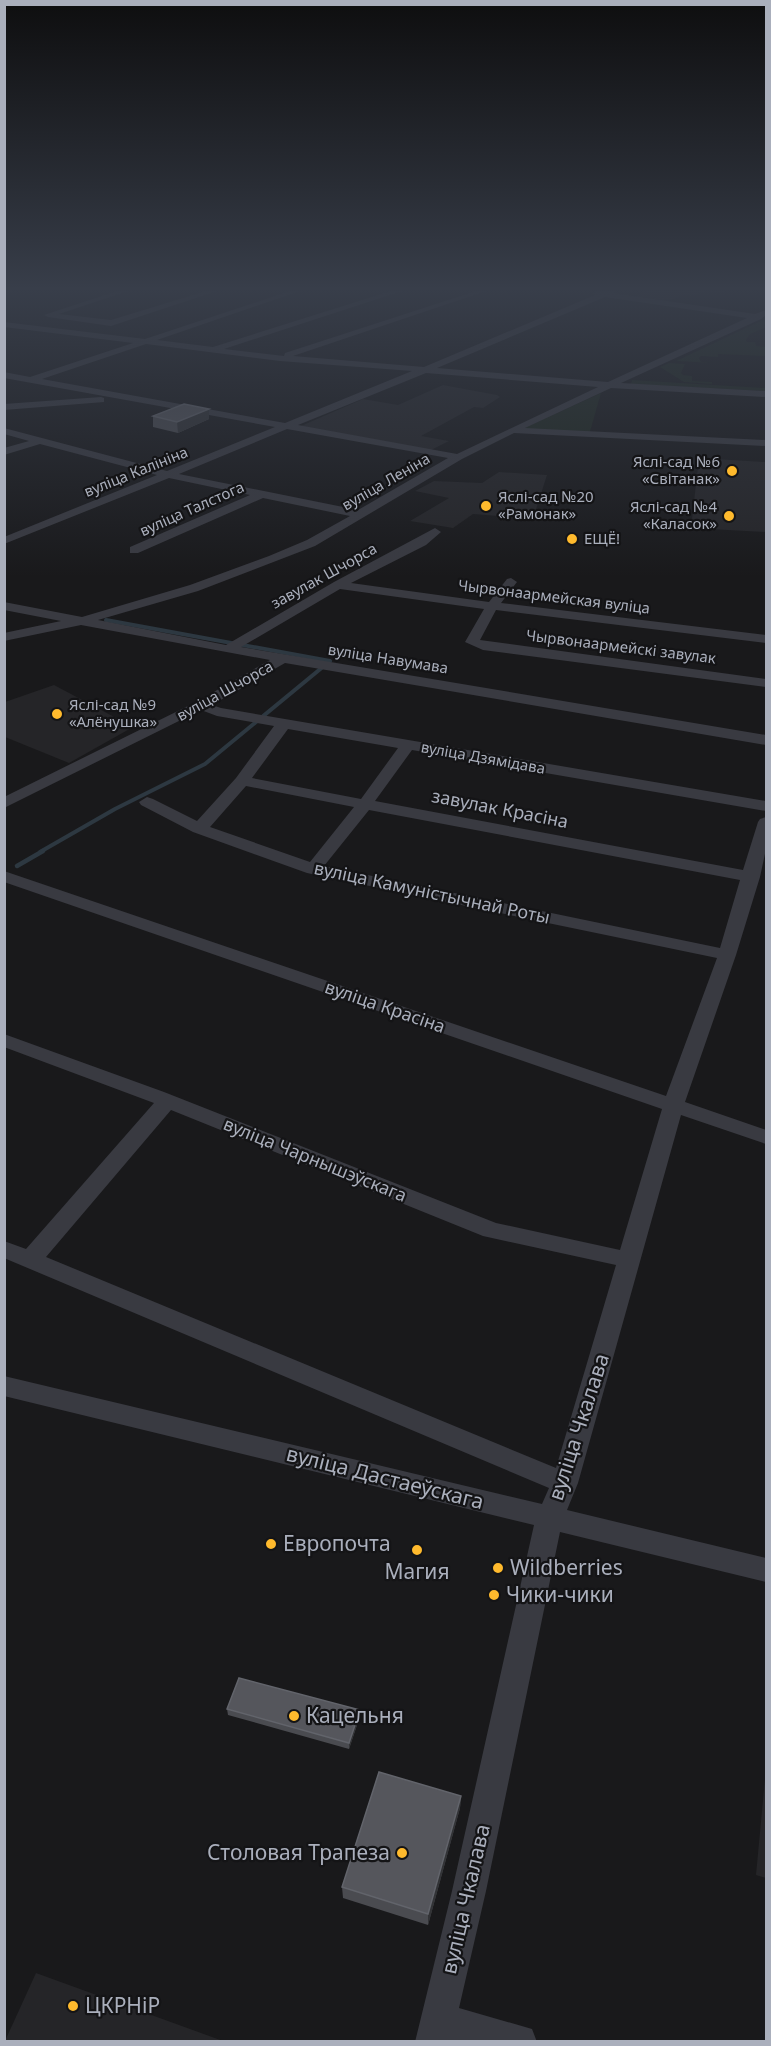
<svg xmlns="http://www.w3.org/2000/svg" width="771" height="2046" font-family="'Noto Sans',sans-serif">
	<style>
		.built { fill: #252528 }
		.green { fill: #1e271f }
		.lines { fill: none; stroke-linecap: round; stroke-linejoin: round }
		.stream-far1 { stroke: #2d3841; stroke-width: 4 }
		.stream { stroke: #2d3841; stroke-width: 4.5 }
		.minor { fill: #393a41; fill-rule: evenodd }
		.wall { fill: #4a4b50 }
		.shaded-wall { fill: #323336 }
		.building { fill: #55565c; stroke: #62646b; stroke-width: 1.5 }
		.poi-dot { fill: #ffba2d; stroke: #141416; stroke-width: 2 }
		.labels { text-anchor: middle; stroke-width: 4.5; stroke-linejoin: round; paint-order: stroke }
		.far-poi-label { font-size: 15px; fill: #aaafbc; stroke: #141416; text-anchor: start }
		.far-street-label { font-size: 15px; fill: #aaafbc; stroke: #141416 }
		.street-label { font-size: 18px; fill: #aaafbc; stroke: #141416 }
		.near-street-label { font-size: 21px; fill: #aaafbc; stroke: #141416 }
		.near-poi-label { font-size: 21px; fill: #aaafbc; stroke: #141416; text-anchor: start }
	</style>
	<rect width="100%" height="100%" fill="#19191b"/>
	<!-- built -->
	<g class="built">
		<path d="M646 291H726L720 293 708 291 693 296 684 295 668 301 635 296Z"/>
		<path d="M443 385 497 395 500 397 483 408 474 407 421 436 449 441 431 450 301 426 363 399 398 405Z"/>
		<path d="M699 458 766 462V532L691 528Z"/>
		<path d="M499 472 547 475 533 519 473 514 453 528 410 521 449 498 415 491 434 481 482 483Z"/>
		<path d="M54 685 133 727 69 763 5 737V702Z"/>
		<path d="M766 1768V1878L756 1875Z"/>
		<path d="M36 1973 223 2041H5Z"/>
	</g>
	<!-- green -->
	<g class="green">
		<path d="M763 320 766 321V325H764L766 327 750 334 746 340 747 342H755L756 346 766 347V356L718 354V357L701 356 699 358 701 362 712 363 676 361Z"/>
		<path d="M669 363 685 364 681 373 683 375 692 376V381L712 382V384L684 382 660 367Z"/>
		<path d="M632 380 766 388V391L631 384Z"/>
		<path d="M601 393 589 435 520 430Z"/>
	</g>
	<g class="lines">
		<!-- stream-far1 -->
		<path class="stream-far1" d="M40 852 115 809 205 764 330 661 106 620"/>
		<!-- stream -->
		<path class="stream" d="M17 866 43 851"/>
		<!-- minor -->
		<g class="minor">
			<path d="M117 291H128L59 314 111 320 206 291H217L111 326 48 317 44 315Z"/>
			<path d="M290 291H300L157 340 213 347 391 291H402L224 349 284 356 285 353 476 291H486L293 356 424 367 595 295 593 293 597 291H615L613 293 755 314 766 310V315L761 319 621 383 766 391V397L611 388 525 428 766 440V446L514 433 462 459 315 546 198 591 98 620 226 645 334 582 435 528 441 532 426 545 351 583 489 602 507 579 511 578 517 582 501 603 766 635V643L496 610 480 640 766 679V687L483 650 465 642 484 609 340 589 241 647 766 735V745L285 663 212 705 221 708 766 801V811L412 750 375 801 743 870 758 822 760 819 766 817V849L760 877 736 955 685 1102 766 1130V1144L681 1115 578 1483 567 1510 766 1558V1582L560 1532 486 1891 459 2008 532 2029 537 2042H415L452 1891 534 1525 4 1396V1376L542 1504 549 1488 4 1258V1241L26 1249 154 1103 4 1047V1034L164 1092 496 1223 620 1250 662 1109 4 882V871L666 1096 717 958 307 873 193 832 141 805 139 802 147 797 153 799 197 821 236 778 274 726 217 716 201 710 4 808V797L196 702 270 660 81 625 4 641V633L61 621 4 610V602L82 617 190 585 269 556 307 540 350 516 263 498 138 553H130V547L250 495 169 478 4 544V537L157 475 40 444 4 455V448L29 441 4 434V428L167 471 275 427 4 378V372L30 377 133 343 4 327V322L145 339ZM605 297 747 318 608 382 437 368ZM146 344 280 361 412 371 285 423 42 379ZM426 373 598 387 457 454 298 425ZM287 429 448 458 358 510 179 474ZM288 729 398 748 361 799 252 778ZM246 786 354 807 310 862 210 827ZM369 810 740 880 720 948 324 866ZM171 1110 483 1236 616 1265 556 1468 46 1257Z"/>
			<path d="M101 397 104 398V402L4 410V404Z"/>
		</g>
	</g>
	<!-- wall -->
	<g class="wall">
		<path d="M153 416 209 419 178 433 153 427Z"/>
		<path d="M227 1709 360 1710V1716L349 1749 228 1715Z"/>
		<path d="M461 1796 460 1808 428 1925 343 1898 342 1887Z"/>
	</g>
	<!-- shaded-wall -->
	<g class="shaded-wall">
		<path d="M209 409V419L178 433 177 422Z"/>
		<path d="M360 1710V1716L349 1749V1743Z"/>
		<path d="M461 1796 460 1808 428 1925V1914Z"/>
	</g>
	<!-- building -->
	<g class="building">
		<path d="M184 404 209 409 177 422 153 416Z"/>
		<path d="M239 1678 360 1710 349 1743 227 1709Z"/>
		<path d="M379 1772 461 1796 428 1914 342 1887Z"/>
	</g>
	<!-- sky -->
	<linearGradient id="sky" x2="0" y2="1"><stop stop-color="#0e0e0f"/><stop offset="0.5" stop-color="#383e4a"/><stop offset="1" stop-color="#383e4a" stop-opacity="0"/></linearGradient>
	<rect width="771" height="577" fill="url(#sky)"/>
	<!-- markers -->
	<g class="poi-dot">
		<circle cx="732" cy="471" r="6"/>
		<circle cx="486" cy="506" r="6"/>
		<circle cx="729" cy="516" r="6"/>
		<circle cx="572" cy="539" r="6"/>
		<circle cx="57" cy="714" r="6"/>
		<circle cx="271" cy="1544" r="6"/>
		<circle cx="417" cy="1550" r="6"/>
		<circle cx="498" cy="1568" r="6"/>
		<circle cx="494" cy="1595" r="6"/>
		<circle cx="294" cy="1716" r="6"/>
		<circle cx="402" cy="1853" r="6"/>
		<circle cx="73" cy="2006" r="6"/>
	</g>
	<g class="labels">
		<!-- far-poi labels -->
		<g class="far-poi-label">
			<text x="720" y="467" text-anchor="end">Яслі-сад №6<tspan x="720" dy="17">«Світанак»</tspan></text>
			<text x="498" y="502">Яслі-сад №20<tspan x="498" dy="17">«Рамонак»</tspan></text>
			<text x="717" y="512" text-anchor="end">Яслі-сад №4<tspan x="717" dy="17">«Каласок»</tspan></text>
			<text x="584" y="544">ЕЩЁ!</text>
			<text x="69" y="710">Яслі-сад №9<tspan x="69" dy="17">«Алёнушка»</tspan></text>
		</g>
		<!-- far-street labels -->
		<g class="far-street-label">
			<text transform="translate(136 472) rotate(-22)" y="5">вуліца Калініна</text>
			<text transform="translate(386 482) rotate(-30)" y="5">вуліца Леніна</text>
			<text transform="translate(192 509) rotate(-24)" y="5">вуліца Талстога</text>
			<text transform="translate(324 576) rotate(-29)" y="5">завулак Шчорса</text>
			<text transform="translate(554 597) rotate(7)" y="5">Чырвонаармейская вуліца</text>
			<text transform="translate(621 647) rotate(7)" y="5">Чырвонаармейскі завулак</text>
			<text transform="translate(388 659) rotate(9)" y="5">вуліца Навумава</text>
			<text transform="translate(225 691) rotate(-29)" y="5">вуліца Шчорса</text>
			<text transform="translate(483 758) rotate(10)" y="5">вуліца Дзямідава</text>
		</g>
		<!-- street labels -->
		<g class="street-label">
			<text transform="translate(500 809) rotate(11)" y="6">завулак Красіна</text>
			<text transform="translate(432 893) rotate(12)" y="6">вуліца Камуністычнай Роты</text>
			<text transform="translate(385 1007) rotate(19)" y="6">вуліца Красіна</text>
			<text transform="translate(315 1160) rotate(22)" y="6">вуліца Чарнышэўскага</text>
		</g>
		<!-- near-street labels -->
		<g class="near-street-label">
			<text transform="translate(579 1427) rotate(-72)" y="7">вуліца Чкалава</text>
			<text transform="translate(385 1478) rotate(14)" y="7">вуліца Дастаеўскага</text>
			<text transform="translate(466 1899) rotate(-77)" y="7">вуліца Чкалава</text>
		</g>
		<!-- near-poi labels -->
		<g class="near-poi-label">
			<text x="283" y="1551">Европочта</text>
			<text x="510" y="1575">Wildberries</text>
			<text x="417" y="1579" text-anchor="middle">Магия</text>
			<text x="506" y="1602">Чики-чики</text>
			<text x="306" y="1723">Кацельня</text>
			<text x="390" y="1860" text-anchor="end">Столовая Трапеза</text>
			<text x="85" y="2013">ЦКРНіР</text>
		</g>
	</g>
	<!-- border -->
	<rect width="771" height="2046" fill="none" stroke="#aaafbc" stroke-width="12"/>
</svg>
